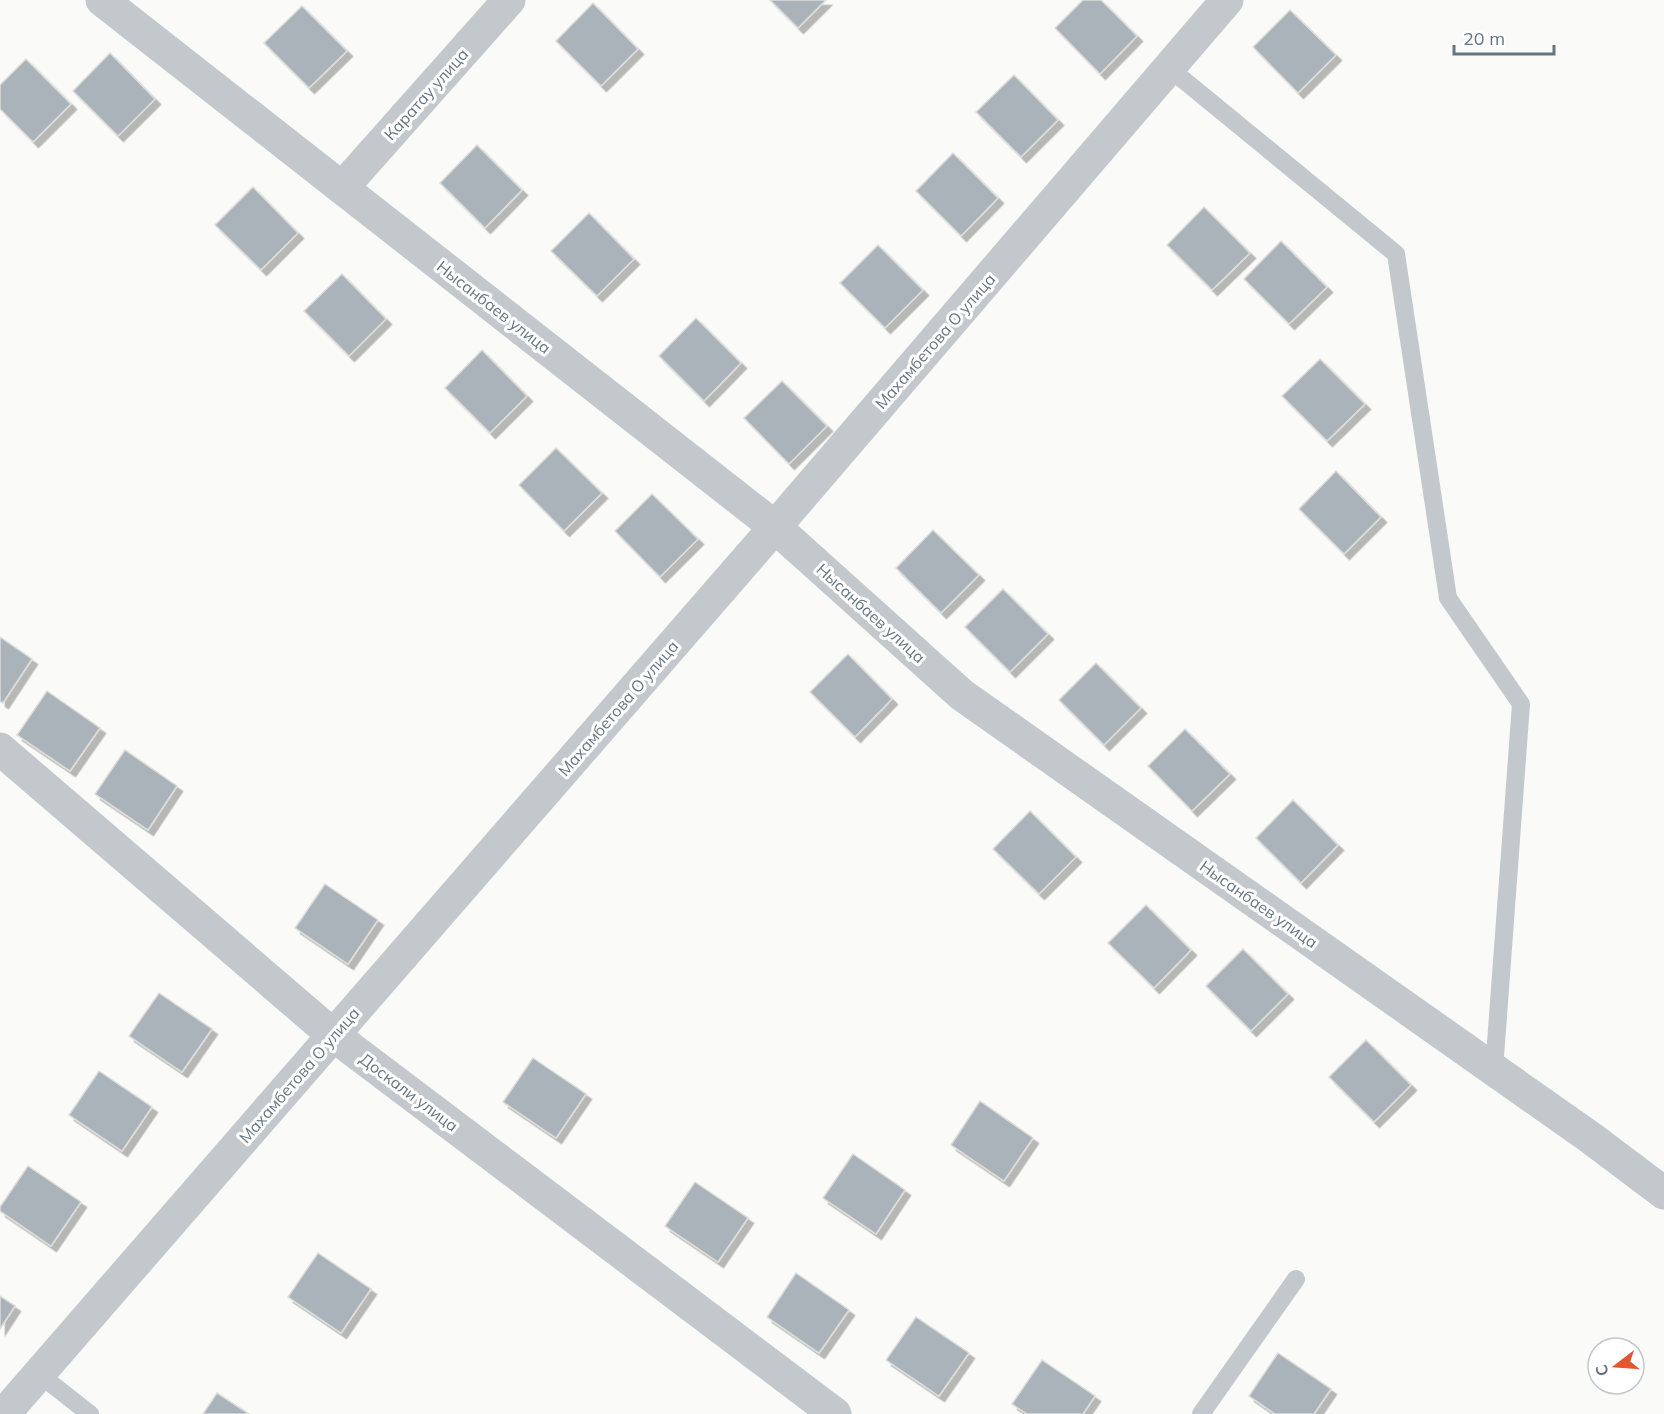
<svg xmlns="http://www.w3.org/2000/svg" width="1664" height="1414" font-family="Mulish,sans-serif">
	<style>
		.building { fill: #aab3b9; stroke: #dcdcda; stroke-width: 1.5; filter: url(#shadow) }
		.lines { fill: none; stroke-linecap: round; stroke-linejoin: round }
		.service { stroke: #c3c8cc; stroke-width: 18 }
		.minor { stroke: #c3c8cc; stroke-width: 33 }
		.labels { text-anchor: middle; stroke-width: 6; stroke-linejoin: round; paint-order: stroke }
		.street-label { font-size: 16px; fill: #657683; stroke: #fff }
	</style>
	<defs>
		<filter id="shadow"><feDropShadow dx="5.5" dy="5.5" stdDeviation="0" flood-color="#0004"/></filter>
	</defs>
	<rect width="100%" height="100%" fill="#fafaf8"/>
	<!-- building -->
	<g class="building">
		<path d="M770 0H826L798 28Z"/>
		<path d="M1083 0H1101L1137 36 1100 74 1055 28Z"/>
		<path d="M593 3 638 49 601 86 556 41Z"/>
		<path d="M302 6 347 51 309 88 264 43Z"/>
		<path d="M1290 10 1336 55 1298 93 1253 47Z"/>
		<path d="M110 53 155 99 118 136 73 91Z"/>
		<path d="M26 59 71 104 33 142 0 109V85Z"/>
		<path d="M1014 75 1058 120 1021 157 976 112Z"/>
		<path d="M477 145 522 190 485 228 440 183Z"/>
		<path d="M953 153 998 198 961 236 916 191Z"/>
		<path d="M253 187 298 233 261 270 215 225Z"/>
		<path d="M1204 207 1250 253 1212 290 1167 245Z"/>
		<path d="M589 213 634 259 597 296 551 251Z"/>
		<path d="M1281 241 1327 287 1289 324 1244 279Z"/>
		<path d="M878 245 923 290 885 328 840 283Z"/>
		<path d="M342 274 386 319 349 356 304 311Z"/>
		<path d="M696 318 741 363 704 401 659 356Z"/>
		<path d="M482 350 527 396 490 433 445 388Z"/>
		<path d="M1320 359 1365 404 1327 441 1282 396Z"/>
		<path d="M782 381 827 426 789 464 744 418Z"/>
		<path d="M556 448 602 493 564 531 519 485Z"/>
		<path d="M1336 471 1381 517 1344 554 1299 509Z"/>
		<path d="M652 494 698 539 660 577 615 531Z"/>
		<path d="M933 530 979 575 941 613 896 568Z"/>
		<path d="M1003 589 1048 634 1010 672 965 627Z"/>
		<path d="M0 637 32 659 3 703 0 701Z"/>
		<path d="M848 654 892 699 855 737 810 692Z"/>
		<path d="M1096 663 1141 708 1104 745 1059 700Z"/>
		<path d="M47 691 100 728 70 771 17 735Z"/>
		<path d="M1185 729 1230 774 1192 811 1148 766Z"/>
		<path d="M125 750 177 786 148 830 95 794Z"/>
		<path d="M1293 800 1338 845 1301 883 1256 838Z"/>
		<path d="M1030 811 1076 857 1039 894 993 849Z"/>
		<path d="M325 884 378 920 348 964 295 928Z"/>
		<path d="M1146 905 1191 950 1154 988 1108 943Z"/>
		<path d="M1243 949 1288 994 1251 1031 1206 986Z"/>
		<path d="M159 993 212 1029 182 1072 129 1036Z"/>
		<path d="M1366 1040 1411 1085 1374 1122 1329 1077Z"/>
		<path d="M533 1058 586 1094 556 1138 503 1102Z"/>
		<path d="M99 1071 152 1107 122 1151 69 1115Z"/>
		<path d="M980 1101 1033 1138 1004 1181 951 1145Z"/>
		<path d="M853 1154 905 1190 876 1234 823 1198Z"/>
		<path d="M28 1166 81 1202 51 1246 0 1211V1207Z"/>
		<path d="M695 1182 748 1218 718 1262 665 1226Z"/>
		<path d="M318 1253 371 1289 341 1333 288 1297Z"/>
		<path d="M796 1273 849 1310 819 1353 767 1317Z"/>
		<path d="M0 1296 15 1306 0 1329Z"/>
		<path d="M916 1317 969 1353 939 1396 886 1360Z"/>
		<path d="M1278 1353 1331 1389 1314 1414H1275L1249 1396Z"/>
		<path d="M1042 1360 1095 1396 1083 1414H1027L1012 1404Z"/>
		<path d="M217 1393 249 1414H203Z"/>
	</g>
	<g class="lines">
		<!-- service -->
		<g class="service">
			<path d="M1169 68 1396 254 1448 598 1521 704 1494 1070"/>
			<path d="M39 1374 90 1414"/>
			<path d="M1201 1414 1296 1279"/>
		</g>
		<!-- minor -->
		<g class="minor">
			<path d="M102 0 775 527 962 695 1591 1138 1664 1193"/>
			<path d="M342 188 509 0"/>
			<path d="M0 749 333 1035 835 1414"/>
			<path d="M4 1414 775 527 1227 0"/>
		</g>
	</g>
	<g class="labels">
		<!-- street labels -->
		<g class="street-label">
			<text transform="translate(426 94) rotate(-48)" y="6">Каратау улица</text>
			<text transform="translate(494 307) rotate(38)" y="6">Нысанбаев улица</text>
			<text transform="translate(935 341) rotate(-49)" y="6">Махамбетова О улица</text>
			<text transform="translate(871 613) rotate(42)" y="6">Нысанбаев улица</text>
			<text transform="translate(618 708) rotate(-49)" y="6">Махамбетова О улица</text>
			<text transform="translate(1259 904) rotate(35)" y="6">Нысанбаев улица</text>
			<text transform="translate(299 1075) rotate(-49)" y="6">Махамбетова О улица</text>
			<text transform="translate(409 1092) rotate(37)" y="6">Доскали улица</text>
		</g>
	</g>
	<!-- north arrow -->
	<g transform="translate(1616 1366) rotate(253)"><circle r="28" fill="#ffffff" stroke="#c1c8cd" stroke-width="1.5"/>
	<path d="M0-4.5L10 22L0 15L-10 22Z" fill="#e4572e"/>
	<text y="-9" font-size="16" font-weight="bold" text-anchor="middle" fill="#657683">С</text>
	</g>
	<!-- scale -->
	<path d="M1454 45v9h100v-9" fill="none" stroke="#657683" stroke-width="3"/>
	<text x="1463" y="45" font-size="18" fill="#657683" stroke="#ffffff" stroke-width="4.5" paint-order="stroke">20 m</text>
</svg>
